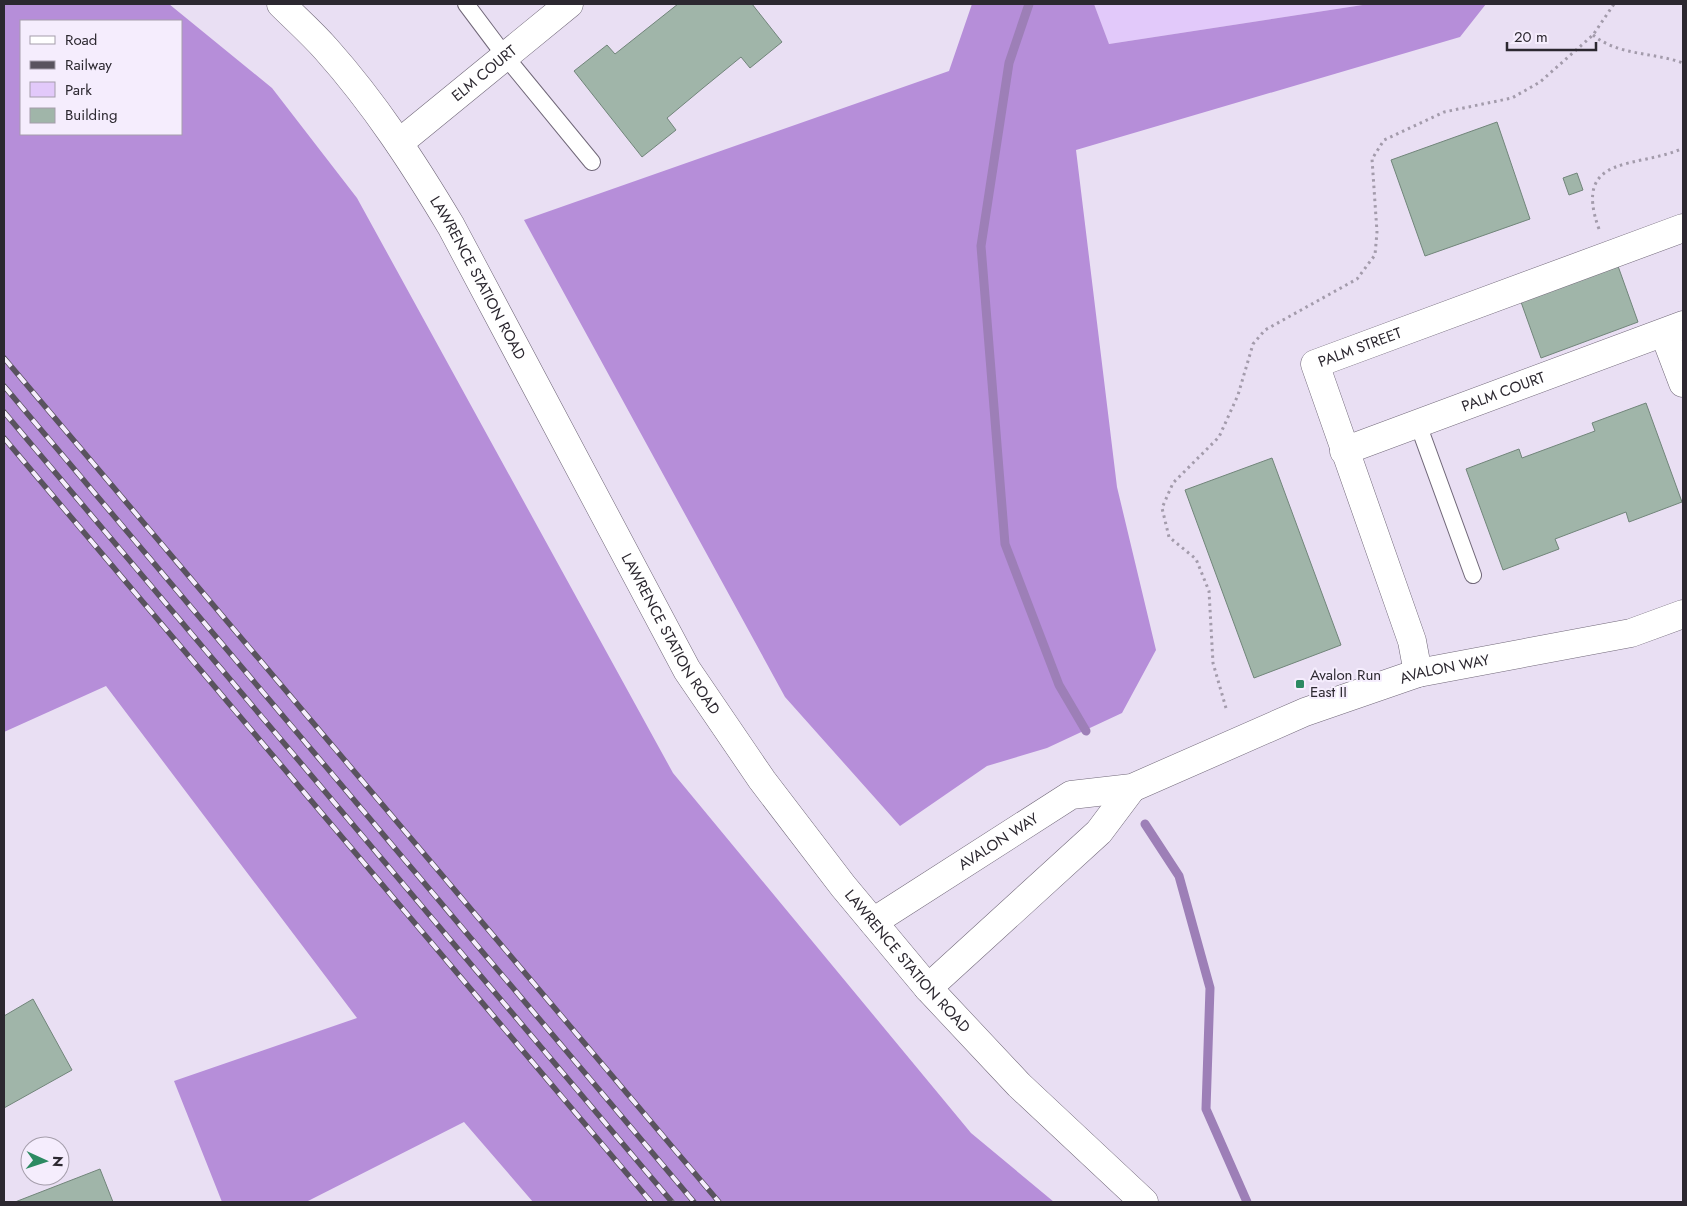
<svg xmlns="http://www.w3.org/2000/svg" width="1687" height="1206" font-family="Jost,sans-serif">
	<style>
		.green { fill: #e2c9fa }
		.forest { fill: #b68ed9; fill-rule: evenodd }
		.lines { fill: none; stroke-linecap: round; stroke-linejoin: round }
		.stream { stroke: #9d7fb7; stroke-width: 9 }
		.building { fill: #a0b5a9; stroke: #71857a }
		.lane-casing { stroke: #716879; stroke-width: 18 }
		.street-casing { stroke: #716879; stroke-width: 29 }
		.secondary-casing { stroke: #716879; stroke-width: 29 }
		.path { stroke: #a39bab; stroke-width: 3; stroke-dasharray: 2.5 4; stroke-linecap: butt }
		.lane { stroke: #fff; stroke-width: 16 }
		.street { stroke: #fff; stroke-width: 28 }
		.secondary { stroke: #fff; stroke-width: 28 }
		.rail-casing { stroke: #59535e; stroke-width: 5.5 }
		.rail { stroke: #f5edfd; stroke-width: 4; stroke-dasharray: 11; stroke-linecap: butt }
		.poi-dot { fill: #2c8a62; stroke: #f5edfd; stroke-width: 2 }
		.labels { text-anchor: middle; stroke-width: 4; stroke-linejoin: round; paint-order: stroke }
		.street-label { font-size: 15px; fill: #2c2830; stroke: #f5edfd }
		.poi-label { font-size: 15px; fill: #2c2830; stroke: #f5edfd; text-anchor: start }
	</style>
	<rect width="100%" height="100%" fill="#e9dff3"/>
	<!-- green -->
	<path class="green" d="M1094 4H1369L1109 44Z"/>
	<!-- forest -->
	<g class="forest">
		<path d="M4 4H169L272 88 357 198 673 773 971 1133 1054 1202H533L464 1122 306 1202H222L174 1081 357 1018 106 686 4 732ZM21 21H181V134H21Z"/>
		<path d="M972 4H1094L1109 44 1369 4H1486L1460 37 1076 150 1117 487 1156 650 1122 713 1047 748 987 766 900 826 785 697 524 220 949 71Z"/>
	</g>
	<g class="lines">
		<!-- stream -->
		<g class="stream">
			<path d="M1029 4 1009 63 981 246 1005 544 1059 685 1086 731"/>
			<path d="M1145 824 1179 876 1210 988 1206 1109 1247 1202"/>
		</g>
	</g>
	<!-- building -->
	<g class="building">
		<path d="M678 4H752L782 42 750 68 741 57 703 88 667 118 676 130 642 157 574 71 607 45 615 54Z"/>
		<path d="M1497 122 1530 219 1425 256 1391 160Z"/>
		<path d="M1577 173 1583 190 1569 195 1563 178Z"/>
		<path d="M1618 266 1638 322 1541 358 1521 302Z"/>
		<path d="M1646 403 1682 502 1629 522 1626 512 1555 539 1559 549 1503 570 1466 469 1519 449 1522 458 1595 431 1592 423Z"/>
		<path d="M1272 458 1341 645 1254 678 1185 490Z"/>
		<path d="M33 999 72 1070 4 1108V1016Z"/>
		<path d="M100 1169 113 1202H15Z"/>
	</g>
	<g class="lines">
		<defs>
			<g id="lane">
				<path d="M466 4 505 56 592 162"/>
				<path d="M1418 424 1473 575"/>
			</g>
			<g id="street">
				<path id="s1" d="M399 143 569 4"/>
				<path d="M1664 333 1683 383"/>
				<path id="s2" d="M1344 451 1683 325"/>
				<path id="s3" d="M1418 673 1412 641 1315 364 1683 228"/>
				<path id="s4" d="M873 922 1071 795 1132 788 1305 712 1418 673 1631 633 1683 614"/>
				<path d="M928 988 1099 832 1132 788"/>
			</g>
			<g id="secondary">
				<path id="s5" d="M281 4C296 19 312 33 326 49 375 104 414 164 451 226L687 670 762 780 843 886 928 988 1019 1085 1144 1202"/>
			</g>
		</defs>
		<!-- lane casing -->
		<use href="#lane" class="lane-casing"/>
		<!-- street casing -->
		<use href="#street" class="street-casing"/>
		<!-- secondary casing -->
		<use href="#secondary" class="secondary-casing"/>
		<!-- path -->
		<g class="path">
			<path d="M1593 35C1619 56 1653 52 1683 63"/>
			<path d="M1599 229C1571 152 1640 169 1683 148"/>
			<path d="M1226 708 1213 663 1209 591 1196 559 1169 537 1162 508 1173 483 1219 437 1238 395 1253 344 1265 330 1357 279 1375 255 1377 232 1372 159 1384 140 1444 112 1512 98 1540 82 1593 35 1614 4"/>
		</g>
		<!-- lane -->
		<use href="#lane" class="lane"/>
		<!-- street -->
		<use href="#street" class="street"/>
		<!-- secondary -->
		<use href="#secondary" class="secondary"/>
		<defs>
			<g id="rail">
				<path d="M4 358 719 1202"/>
				<path d="M4 386 694 1202"/>
				<path d="M4 412 672 1202"/>
				<path d="M4 438 651 1202"/>
			</g>
		</defs>
		<!-- rail casing -->
		<use href="#rail" class="rail-casing"/>
		<!-- rail -->
		<use href="#rail" class="rail"/>
	</g>
	<!-- markers -->
	<rect class="poi-dot" x="1295" y="679" width="10" height="10" rx="2.5"/>
	<g class="labels">
		<!-- street labels -->
		<g class="street-label">
			<text dy="5" stroke="none"><textPath href="#s1" startOffset="110">ELM COURT</textPath></text>
			<text dy="5" stroke="none"><textPath href="#s5" startOffset="339">LAWRENCE STATION ROAD</textPath></text>
			<text dy="5" stroke="none"><textPath href="#s3" startOffset="374">PALM STREET</textPath></text>
			<text dy="5" stroke="none"><textPath href="#s2" startOffset="170">PALM COURT</textPath></text>
			<text dy="5" stroke="none"><textPath href="#s5" startOffset="744">LAWRENCE STATION ROAD</textPath></text>
			<text dy="5" stroke="none"><textPath href="#s4" startOffset="632">AVALON WAY</textPath></text>
			<text dy="5" stroke="none"><textPath href="#s4" startOffset="149">AVALON WAY</textPath></text>
			<text dy="5" stroke="none"><textPath href="#s5" startOffset="1149">LAWRENCE STATION ROAD</textPath></text>
		</g>
		<!-- poi labels -->
		<g class="poi-label">
			<text x="1310" y="680">Avalon Run<tspan x="1310" dy="17">East II</tspan></text>
		</g>
	</g>
	<!-- border -->
	<rect width="1687" height="1206" fill="none" stroke="#2c2830" stroke-width="10"/>
	<!-- legend -->
	<rect x="20" y="20" width="162" height="115" fill="#f5edfd" stroke="#a59eab"/>
	<rect x="30" y="36" width="25" height="8" fill="#ffffff" stroke="#a59eab"/>
	<text x="65" y="45" font-size="15" fill="#2c2830">Road</text>
	<rect x="30" y="61" width="25" height="8" fill="#59535e" stroke="#a59eab"/>
	<text x="65" y="70" font-size="15" fill="#2c2830">Railway</text>
	<rect x="30" y="82" width="25" height="15" fill="#e2c9fa" stroke="#a59eab"/>
	<text x="65" y="95" font-size="15" fill="#2c2830">Park</text>
	<rect x="30" y="108" width="25" height="15" fill="#a0b5a9" stroke="#a59eab"/>
	<text x="65" y="120" font-size="15" fill="#2c2830">Building</text>
	<!-- north arrow -->
	<g transform="translate(45 1161) rotate(93)"><circle r="24" fill="#f5edfd" stroke="#a59eab"/>
	<path d="M0-4L9 19L0 12L-9 19Z" fill="#2c8a62"/>
	<text y="-8" font-size="14" font-weight="bold" text-anchor="middle" fill="#2c2830">N</text>
	</g>
	<!-- scale -->
	<path d="M1507 42v8h89v-8" fill="none" stroke="#2c2830" stroke-width="2.5"/>
	<text x="1514" y="42" font-size="15" fill="#2c2830" stroke="#f5edfd" stroke-width="4" paint-order="stroke">20 m</text>
</svg>
